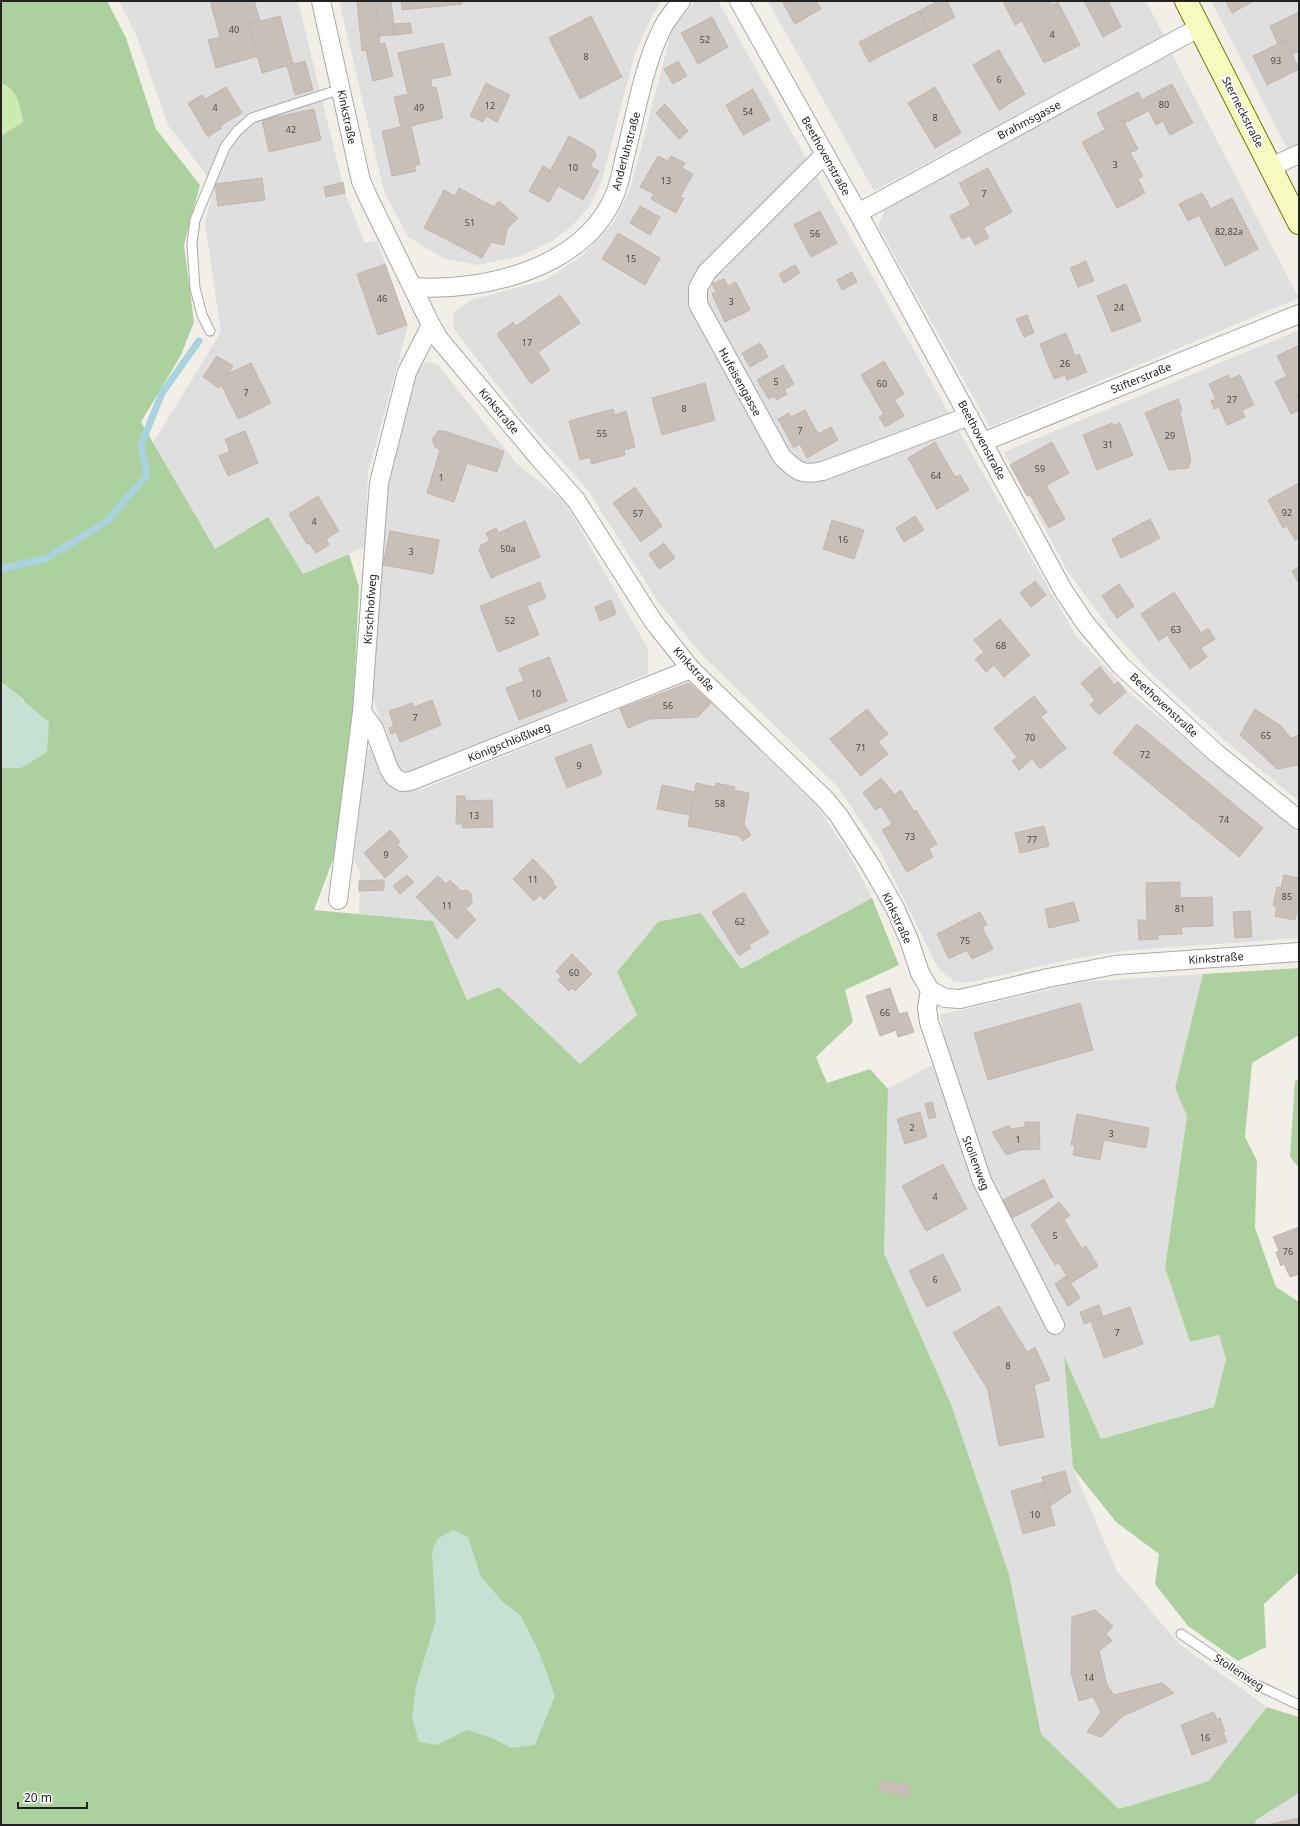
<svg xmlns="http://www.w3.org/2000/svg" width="1300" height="1826" font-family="'Noto Sans',sans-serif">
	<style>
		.residential { fill: #e0dfdf }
		.grass { fill: #cdebb0 }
		.forest { fill: #add19e }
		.wetland { fill: #c6e0d4 }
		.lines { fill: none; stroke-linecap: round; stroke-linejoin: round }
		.stream { stroke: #aad3df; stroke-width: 7 }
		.building { fill: #c7bfb8; stroke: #c4b6ab }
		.lane-casing { stroke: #a9a9a9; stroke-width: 11 }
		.street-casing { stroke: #a9a9a9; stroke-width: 20 }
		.secondary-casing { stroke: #707d05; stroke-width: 24 }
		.lane { stroke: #fff; stroke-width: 9 }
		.street { stroke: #fff; stroke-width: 18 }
		.secondary { stroke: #f7fabf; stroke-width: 22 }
		.labels { text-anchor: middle; stroke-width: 4; stroke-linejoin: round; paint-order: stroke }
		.number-label { font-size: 9px; fill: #4b4948 }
		.street-label { font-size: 11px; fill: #222; stroke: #fff }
	</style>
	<rect width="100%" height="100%" fill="#f2efe9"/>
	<!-- residential -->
	<g class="residential">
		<path d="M119 1H298L345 194 365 243 377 241 408 326 368 473 365 547 303 574 215 549 153 443 221 332 205 224 214 185 168 125 137 37Z"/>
		<path d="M339 1H662L653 14 635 53 602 180 590 206 571 227 552 241 521 256 478 265 445 259 408 237 384 191Z"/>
		<path d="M695 1H718L977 463 1076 636 1132 695 1299 833V938L1132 950 1076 958 967 983 954 981 946 975 937 966 877 845 838 787 701 654 657 600 588 490 524 420 454 329 453 313 471 300 545 280 582 256 613 223 630 190 672 30Z"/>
		<path d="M768 1H1146L1164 36 874 191Z"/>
		<path d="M1211 1H1299V145L1288 150Z"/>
		<path d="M1172 54 1299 298 990 427 878 226 886 208Z"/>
		<path d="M1299 330V801L1224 740 1150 672 1109 627 1068 572 1004 452Z"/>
		<path d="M427 362 438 365 517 464 565 502 648 649V674L405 774 394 767 372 694 387 485 416 371Z"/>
		<path d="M689 681 816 805 848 852 872 898 741 969 701 913 617 972 637 1015 580 1065 499 987 467 1000 433 921 359 914 360 872 354 860 366 750 374 749 385 780 401 791 423 789Z"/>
		<path d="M1203 974 1175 1088 1187 1116 1165 1268 1190 1342 1219 1335 1226 1359 1214 1407 1101 1439 1064 1358 1073 1468 1117 1571 1179 1644 1267 1707 1210 1781 1119 1809 1041 1734 1009 1574 951 1404 884 1253 888 1089 948 1056 940 1015 1081 982Z"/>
		<path d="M1299 1793V1825H1255L1256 1820Z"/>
	</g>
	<!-- grass -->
	<path class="grass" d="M1 83C18 89 20 107 23 123L1 136Z"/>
	<!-- forest -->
	<g class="forest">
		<path d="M1 1H107L126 38 156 129 200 185 184 245 194 322 181 355 141 422 215 549 268 517 303 574 349 554 359 587 353 711 334 857 314 910 433 921 467 1000 499 987 580 1064 637 1015 617 972 658 922 701 913 741 969 872 898 899 965 845 990 853 1022 816 1057 827 1083 870 1069 888 1089 884 1253 951 1404 1009 1574 1041 1734 1119 1809 1209 1781 1267 1707 1299 1717V1793L1256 1820 1255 1825H1V768H21L24 700 1 682V136L23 122C20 107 18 89 1 83Z"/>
		<path d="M1299 968V1035L1252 1063 1245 1137 1257 1161 1255 1228 1276 1287 1299 1302V1572L1264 1604 1266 1647 1238 1661 1188 1626 1155 1584 1159 1554 1116 1522 1073 1468 1064 1356 1101 1439 1214 1407 1226 1359 1219 1335 1190 1342 1165 1268 1187 1116 1175 1088 1203 974Z"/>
		<path d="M1299 1079V1168L1290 1157 1295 1081Z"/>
	</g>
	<!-- wetland -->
	<g class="wetland">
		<path d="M1 682 49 722 47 752 21 768H1Z"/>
		<path d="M453 1530 468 1537 481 1577 502 1601 521 1616 539 1652 555 1696 535 1745 511 1748 492 1738 467 1730 437 1745 419 1742 412 1718 416 1686 436 1620 432 1553 437 1539Z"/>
	</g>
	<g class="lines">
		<!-- stream -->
		<g class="stream">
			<path d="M59 551 107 521 147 475 141 445 162 393 199 341"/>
			<path d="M1 569 48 558 56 552"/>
		</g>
	</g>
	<!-- building -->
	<g class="building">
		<path d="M210 1H254L260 21 249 24 258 56 216 68 208 40 220 37Z"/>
		<path d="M357 1H376L380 44 385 43 393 76 373 81 366 50 362 51Z"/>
		<path d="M376 1H391L395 35 379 36Z"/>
		<path d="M401 1H462V4L402 10Z"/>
		<path d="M782 1H816L821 9 795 24Z"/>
		<path d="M938 1H947L955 17 929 31 919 11Z"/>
		<path d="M1003 1H1050L1052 5 1058 2 1080 45 1044 63 1022 21 1015 25Z"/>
		<path d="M1084 1H1097L1100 7 1109 3 1121 27 1103 37Z"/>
		<path d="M1097 1H1112L1100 7Z"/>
		<path d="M1226 1H1254L1232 13Z"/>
		<path d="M919 11 929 31 869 62 859 42Z"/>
		<path d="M1299 12V51L1293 54 1286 40 1278 44 1270 26Z"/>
		<path d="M280 16 293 64 262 73 249 24Z"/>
		<path d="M591 16 622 77 580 99 549 38Z"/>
		<path d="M712 17 728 47 698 64 681 33Z"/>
		<path d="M410 23 412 33 395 35 394 24Z"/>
		<path d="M1286 40 1299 69 1267 85 1253 56Z"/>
		<path d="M443 43 451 75 431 79 432 88 436 87 443 118 411 126 420 164 414 166 416 171 392 176 382 131 401 127 394 97 408 94 398 53Z"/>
		<path d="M999 50 1025 94 999 110 973 65Z"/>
		<path d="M305 61 313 90 295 95 287 66Z"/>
		<path d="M678 61 687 76 673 84 664 69Z"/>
		<path d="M486 83 510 95 497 122 486 116 483 122 470 116Z"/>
		<path d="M1172 84 1193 123 1170 135 1163 121 1156 125 1143 99Z"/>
		<path d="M226 87 242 113 220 126 222 128 208 137 188 103 202 95 205 99Z"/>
		<path d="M935 87 961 133 935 148 908 103Z"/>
		<path d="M753 89 770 120 743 135 726 105Z"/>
		<path d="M1138 92 1148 111 1125 123 1123 120 1105 129 1097 113Z"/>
		<path d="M665 104 688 131 679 139 656 113Z"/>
		<path d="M314 109 321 140 269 152 262 120Z"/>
		<path d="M1123 120 1138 149 1130 153 1143 176 1138 179 1145 193 1117 208 1082 142Z"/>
		<path d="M569 136 594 150 596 156 590 166 599 171 583 200 546 179Z"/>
		<path d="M658 156 668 161 671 156 685 163 682 168 693 174 680 197 684 198 676 213 651 199 654 194 640 187Z"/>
		<path d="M543 166 550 170 546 179 558 186 549 202 529 191Z"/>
		<path d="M988 168 1012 212 983 228 959 183Z"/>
		<path d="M262 178 265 200 218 206 215 184Z"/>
		<path d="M343 182 345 193 326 197 324 187Z"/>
		<path d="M459 188 494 207 499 201 518 218 507 229 504 245 491 242 482 258 424 228 444 190 455 196Z"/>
		<path d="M1202 193 1211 209 1188 221 1179 204Z"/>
		<path d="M1232 198 1258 249 1225 266 1199 215Z"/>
		<path d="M971 205 989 238 975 245 970 235 962 239 950 216Z"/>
		<path d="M640 206 660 217 650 235 630 223Z"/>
		<path d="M820 211 837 243 811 257 794 225Z"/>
		<path d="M618 233 660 258 645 285 602 259Z"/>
		<path d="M1086 261 1094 281 1078 287 1070 268Z"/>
		<path d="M385 264 407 325 378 335 357 274Z"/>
		<path d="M795 265 800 273 784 283 779 274Z"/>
		<path d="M852 272 857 282 842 290 837 280Z"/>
		<path d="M724 279 728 286 736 282 750 310 725 322 712 294 716 292 712 284Z"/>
		<path d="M1126 284 1141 321 1112 332 1097 296Z"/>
		<path d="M560 295 580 323 538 352 550 370 531 384 497 334 513 322 516 326Z"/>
		<path d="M1027 315 1034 333 1024 337 1016 319Z"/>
		<path d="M1066 333 1075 356 1079 354 1087 372 1067 380 1065 375 1054 379 1040 344Z"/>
		<path d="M760 343 768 357 750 367 742 353Z"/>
		<path d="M1299 345V400L1277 356Z"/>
		<path d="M217 356 233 366 219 388 203 377Z"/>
		<path d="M884 361 904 394 880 408 861 375Z"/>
		<path d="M251 363 271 403 238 419 221 384 227 374Z"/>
		<path d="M783 365 794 384 784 390 787 394 777 400 774 396 769 399 757 380Z"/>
		<path d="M1228 375 1230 379 1240 375 1254 405 1242 410 1245 417 1227 425 1219 407 1214 409 1211 401 1216 399 1209 384Z"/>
		<path d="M1287 376 1299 400V410L1291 414 1275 382Z"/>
		<path d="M705 383 715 420 662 435 652 398Z"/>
		<path d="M894 399 904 416 885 427 879 417 884 414 880 408Z"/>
		<path d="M1178 399 1182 410 1180 412 1191 460 1188 468 1169 470 1145 413Z"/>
		<path d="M613 409 615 415 626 411 635 447 624 450 625 455 592 464 590 457 580 460 569 421Z"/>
		<path d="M805 410 818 434 831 427 838 440 807 458 800 444 794 448 778 419 789 413 791 417Z"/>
		<path d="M1112 423 1113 426 1120 423 1133 455 1097 470 1083 435Z"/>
		<path d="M245 431 250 443 230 452 225 439Z"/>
		<path d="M438 431H444L504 451 497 472 467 463 454 502 427 493 440 450 435 447 433 443V438Z"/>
		<path d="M935 442 955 477 960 475 969 490 937 509 908 458Z"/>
		<path d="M1052 442 1069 473 1027 496 1010 465Z"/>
		<path d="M250 443 258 463 228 476 219 456Z"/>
		<path d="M1299 483V538L1295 540 1287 526 1283 528 1268 500Z"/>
		<path d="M1046 485 1065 519 1049 528 1030 494Z"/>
		<path d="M635 487 662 526 641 542 613 503Z"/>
		<path d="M318 496 339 531 326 539 329 545 316 553 309 543 307 544 289 514Z"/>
		<path d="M915 516 924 530 904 542 896 528Z"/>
		<path d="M1150 519 1160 538 1121 558 1112 539Z"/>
		<path d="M832 520 864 530 854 559 823 549Z"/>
		<path d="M525 521 540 557 491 578 479 550 481 545 490 541 486 533 496 528 498 533Z"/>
		<path d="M390 531 439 540 433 574 383 565Z"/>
		<path d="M664 543 675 558 659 569 649 554Z"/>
		<path d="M1299 567V584L1292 571Z"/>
		<path d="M1035 581 1046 595 1031 607 1020 593Z"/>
		<path d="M540 582 546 598 527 606 539 635 498 652 480 606Z"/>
		<path d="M1119 584 1134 606 1117 618 1102 596Z"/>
		<path d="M1174 592 1201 633 1208 628 1215 639 1201 648 1207 657 1190 669 1167 635 1159 641 1141 614Z"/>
		<path d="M611 600 616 614 600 621 595 607Z"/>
		<path d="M1000 619 1030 655 1004 677 994 665 986 672 975 659 984 652 974 640Z"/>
		<path d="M549 657 567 701 519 720 506 688 524 681 519 669Z"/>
		<path d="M1100 667 1114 685 1118 682 1126 692 1099 715 1090 705 1095 700 1081 683Z"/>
		<path d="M689 683 711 703 698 717 650 719 628 728 620 709Z"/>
		<path d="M1034 696 1047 712 1041 717 1066 748 1040 769 1032 759 1019 770 1012 761 1017 757 994 728Z"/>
		<path d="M432 700 441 725 400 742 396 732 391 734 389 728 394 727 389 711 412 703 414 707Z"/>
		<path d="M867 709 888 734 878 742 888 754 861 776 830 739Z"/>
		<path d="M1255 709 1281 726 1299 748V750L1274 766 1240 735Z"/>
		<path d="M1137 724 1263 828 1239 857 1113 753Z"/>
		<path d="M1299 735V765L1277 769 1274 766 1263 750Z"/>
		<path d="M591 744 602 774 567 788 555 758Z"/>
		<path d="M881 778 895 795 876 810 863 793Z"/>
		<path d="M696 783 715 787 716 783 735 787 734 790 749 793 744 824 751 835 743 841 739 836 688 826Z"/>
		<path d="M662 785 695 792 690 815 657 809Z"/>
		<path d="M901 790 914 812 892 824 881 806Z"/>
		<path d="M457 796H465V801L492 800 493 827 463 828 462 824H456Z"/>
		<path d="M916 810 937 844 929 849 933 857 907 872 882 830Z"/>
		<path d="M1044 826 1049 846 1020 853 1015 833Z"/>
		<path d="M390 830 400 842 397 844 408 857 385 878 364 853Z"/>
		<path d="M533 859 554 881 552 882 557 887 544 900 540 895 534 901 513 879Z"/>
		<path d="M407 875 414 882 400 894 393 886Z"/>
		<path d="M1284 875 1299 878V911H1297L1295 920 1275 916 1277 907 1273 906 1277 887 1281 888Z"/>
		<path d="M438 876 446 884 450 880 461 891 467 890 472 895 471 900 473 902 466 909 476 920 457 939 416 897Z"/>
		<path d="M384 880V890L359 891V881Z"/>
		<path d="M1180 882V898L1212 897 1213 926 1181 927 1182 934 1158 935V939L1139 940 1138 920H1147L1146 883Z"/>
		<path d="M744 892 769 933 749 945 751 948 739 956 712 912Z"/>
		<path d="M1074 902 1079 921 1049 928 1045 909Z"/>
		<path d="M1250 911 1252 937 1235 938 1233 912Z"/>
		<path d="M980 912 987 925 982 927 993 949 972 959 967 950 949 959 937 934Z"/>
		<path d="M572 954 592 974 575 991 572 988 569 991 558 980 561 977 556 971Z"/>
		<path d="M890 988 899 1014 907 1012 914 1032 898 1037 896 1030 880 1036 866 996Z"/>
		<path d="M1080 1003 1093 1050 988 1080 974 1033Z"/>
		<path d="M932 1102 936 1117 929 1119 925 1104Z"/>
		<path d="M920 1112 927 1137 905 1144 897 1119Z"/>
		<path d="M1077 1114 1149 1128 1146 1148 1104 1140 1100 1160 1073 1155 1075 1145H1071Z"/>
		<path d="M1025 1122H1039L1040 1149 1021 1150 1006 1155 992 1132 1009 1126 1010 1129 1025 1127Z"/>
		<path d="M943 1164 967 1209 926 1231 902 1186Z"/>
		<path d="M1044 1179 1053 1197 1012 1218 1003 1200Z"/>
		<path d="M1059 1202 1070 1215 1064 1220 1082 1249 1086 1246 1098 1266 1071 1283 1059 1263 1055 1265 1031 1225Z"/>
		<path d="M1299 1227V1274L1290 1277 1284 1264 1281 1266 1276 1252 1279 1251 1273 1237Z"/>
		<path d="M943 1254 961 1290 927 1307 909 1271Z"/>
		<path d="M1066 1276 1080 1298 1068 1306 1055 1284Z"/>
		<path d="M1099 1305 1103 1317 1084 1324 1080 1312Z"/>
		<path d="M999 1306 1027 1352 1035 1347 1050 1380 1034 1385 1044 1437 999 1446 988 1390 953 1333Z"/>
		<path d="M1130 1307 1143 1344 1104 1358 1091 1321Z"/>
		<path d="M1065 1471 1071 1492 1050 1506 1042 1477Z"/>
		<path d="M1043 1482 1055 1525 1023 1534 1011 1491Z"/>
		<path d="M1095 1610 1113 1626 1106 1634 1112 1641 1099 1651 1107 1685 1114 1695 1162 1683 1174 1693 1123 1716 1101 1737 1087 1732 1101 1712 1093 1697 1079 1701 1071 1673 1072 1617Z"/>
		<path d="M1214 1712 1217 1720 1220 1718 1225 1732 1223 1733 1227 1742 1192 1755 1181 1725Z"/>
		<path d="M881 1780 910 1785 908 1796 879 1791Z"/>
		<path d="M1299 1818V1825H1266Z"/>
	</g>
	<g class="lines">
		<defs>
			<g id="lane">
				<path d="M210 331 202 315 195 288 192 244 195 220 225 147 237 131 252 118 341 89"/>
				<path d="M1181 1634 1255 1684 1299 1705"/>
			</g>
			<g id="street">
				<path d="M321 1 361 181 369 199 431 325 439 339 538 457 576 500 653 621 691 669 824 798 839 816 871 866 895 908 909 940 920 973 930 990 945 998 960 999 1048 978 1115 965 1299 952"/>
				<path d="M739 1 858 213 1063 590 1085 623 1121 666 1216 753 1299 820"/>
				<path d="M825 154 707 272 698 288V304L782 457C797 471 801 476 823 471L969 416"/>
				<path d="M1271 167 1299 154"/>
				<path d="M858 213 1200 27"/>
				<path d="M413 287C484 292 585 268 615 194 620 182 622 169 625 156 636 114 644 61 665 23 670 16 676 8 681 1"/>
				<path d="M983 442 1299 314"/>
				<path d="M362 712 374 729 389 769 394 777 402 782 411 781 691 669"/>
				<path d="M338 900 362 712 379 483 407 372 431 325"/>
				<path d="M930 990 927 1008 929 1022 982 1181 1055 1325"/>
			</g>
			<path id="secondary" d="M1186 1 1299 223"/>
		</defs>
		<!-- lane casing -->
		<use href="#lane" class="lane-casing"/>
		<!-- street casing -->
		<use href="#street" class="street-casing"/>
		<!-- secondary casing -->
		<use href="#secondary" class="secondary-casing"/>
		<!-- lane -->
		<use href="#lane" class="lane"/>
		<!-- street -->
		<use href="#street" class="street"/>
		<!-- secondary -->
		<use href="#secondary" class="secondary"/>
	</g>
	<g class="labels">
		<!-- number labels -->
		<g class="number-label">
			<text x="234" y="33">40</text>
			<text x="1052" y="38">4</text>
			<text x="705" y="43">52</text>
			<text x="586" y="60">8</text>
			<text x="1276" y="64">93</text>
			<text x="999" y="83">6</text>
			<text x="1164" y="108">80</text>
			<text x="490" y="109">12</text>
			<text x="215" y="111">4</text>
			<text x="419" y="111">49</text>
			<text x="748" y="115">54</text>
			<text x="935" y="121">8</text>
			<text x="291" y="133">42</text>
			<text x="1115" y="168">3</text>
			<text x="573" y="171">10</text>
			<text x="666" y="184">13</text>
			<text x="984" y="197">7</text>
			<text x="470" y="226">51</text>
			<text x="1229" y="235">82,82a</text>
			<text x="815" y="237">56</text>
			<text x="631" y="262">15</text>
			<text x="382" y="302">46</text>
			<text x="731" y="305">3</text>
			<text x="1119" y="311">24</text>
			<text x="527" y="346">17</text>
			<text x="1065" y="367">26</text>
			<text x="776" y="385">5</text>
			<text x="882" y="387">60</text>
			<text x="246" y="396">7</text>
			<text x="1232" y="403">27</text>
			<text x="684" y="412">8</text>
			<text x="800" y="434">7</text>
			<text x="602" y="437">55</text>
			<text x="1170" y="439">29</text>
			<text x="1108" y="448">31</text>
			<text x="1040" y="472">59</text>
			<text x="936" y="479">64</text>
			<text x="441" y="481">1</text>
			<text x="1287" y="516">92</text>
			<text x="638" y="517">57</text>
			<text x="314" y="525">4</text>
			<text x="843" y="543">16</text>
			<text x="508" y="552">50a</text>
			<text x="411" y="555">3</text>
			<text x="510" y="624">52</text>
			<text x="1176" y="633">63</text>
			<text x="1001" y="649">68</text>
			<text x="536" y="697">10</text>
			<text x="668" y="709">56</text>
			<text x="415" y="721">7</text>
			<text x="1266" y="739">65</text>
			<text x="1030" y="741">70</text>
			<text x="861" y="751">71</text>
			<text x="1145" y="758">72</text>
			<text x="579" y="769">9</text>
			<text x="720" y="807">58</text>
			<text x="474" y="819">13</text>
			<text x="1224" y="823">74</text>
			<text x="910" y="840">73</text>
			<text x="1032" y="843">77</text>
			<text x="386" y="858">9</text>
			<text x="533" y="883">11</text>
			<text x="1287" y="900">85</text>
			<text x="447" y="909">11</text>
			<text x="1180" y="912">81</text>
			<text x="740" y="925">62</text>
			<text x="965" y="944">75</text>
			<text x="574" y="976">60</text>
			<text x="885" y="1016">66</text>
			<text x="912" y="1131">2</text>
			<text x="1111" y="1137">3</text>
			<text x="1018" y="1143">1</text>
			<text x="935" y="1200">4</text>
			<text x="1055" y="1239">5</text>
			<text x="1288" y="1255">76</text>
			<text x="935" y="1283">6</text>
			<text x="1117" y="1336">7</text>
			<text x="1008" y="1369">8</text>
			<text x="1035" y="1518">10</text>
			<text x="1089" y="1681">14</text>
			<text x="1205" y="1741">16</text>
		</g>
		<!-- street labels -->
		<g class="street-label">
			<text transform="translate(1243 112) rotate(63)" y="4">Sterneckstraße</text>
			<text transform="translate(347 117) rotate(78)" y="4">Kinkstraße</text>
			<text transform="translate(1029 120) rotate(-28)" y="4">Brahmsgasse</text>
			<text transform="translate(626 151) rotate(-75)" y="4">Anderluhstraße</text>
			<text transform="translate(826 156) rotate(61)" y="4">Beethovenstraße</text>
			<text transform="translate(1141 378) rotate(-22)" y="4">Stifterstraße</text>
			<text transform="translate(740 382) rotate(61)" y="4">Hufeisengasse</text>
			<text transform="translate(499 411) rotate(50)" y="4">Kinkstraße</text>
			<text transform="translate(982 440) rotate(62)" y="4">Beethovenstraße</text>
			<text transform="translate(370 609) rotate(-86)" y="4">Kirschhofweg</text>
			<text transform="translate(694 669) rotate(48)" y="4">Kinkstraße</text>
			<text transform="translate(1164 705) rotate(43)" y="4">Beethovenstraße</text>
			<text transform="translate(509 742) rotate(-22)" y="4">Königschlößlweg</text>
			<text transform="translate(897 918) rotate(65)" y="4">Kinkstraße</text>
			<text transform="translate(1216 958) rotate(-4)" y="4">Kinkstraße</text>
			<text transform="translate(976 1163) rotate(69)" y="4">Stollenweg</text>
			<text transform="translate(1239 1672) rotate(33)" y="4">Stollenweg</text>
		</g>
	</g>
	<!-- border -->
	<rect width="1300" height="1826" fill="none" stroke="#222222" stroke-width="4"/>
	<!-- scale -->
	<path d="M18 1802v6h69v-6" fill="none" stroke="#222222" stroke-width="2"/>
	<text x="24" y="1802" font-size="12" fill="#222222" stroke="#ffffff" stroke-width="3" paint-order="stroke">20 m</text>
</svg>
